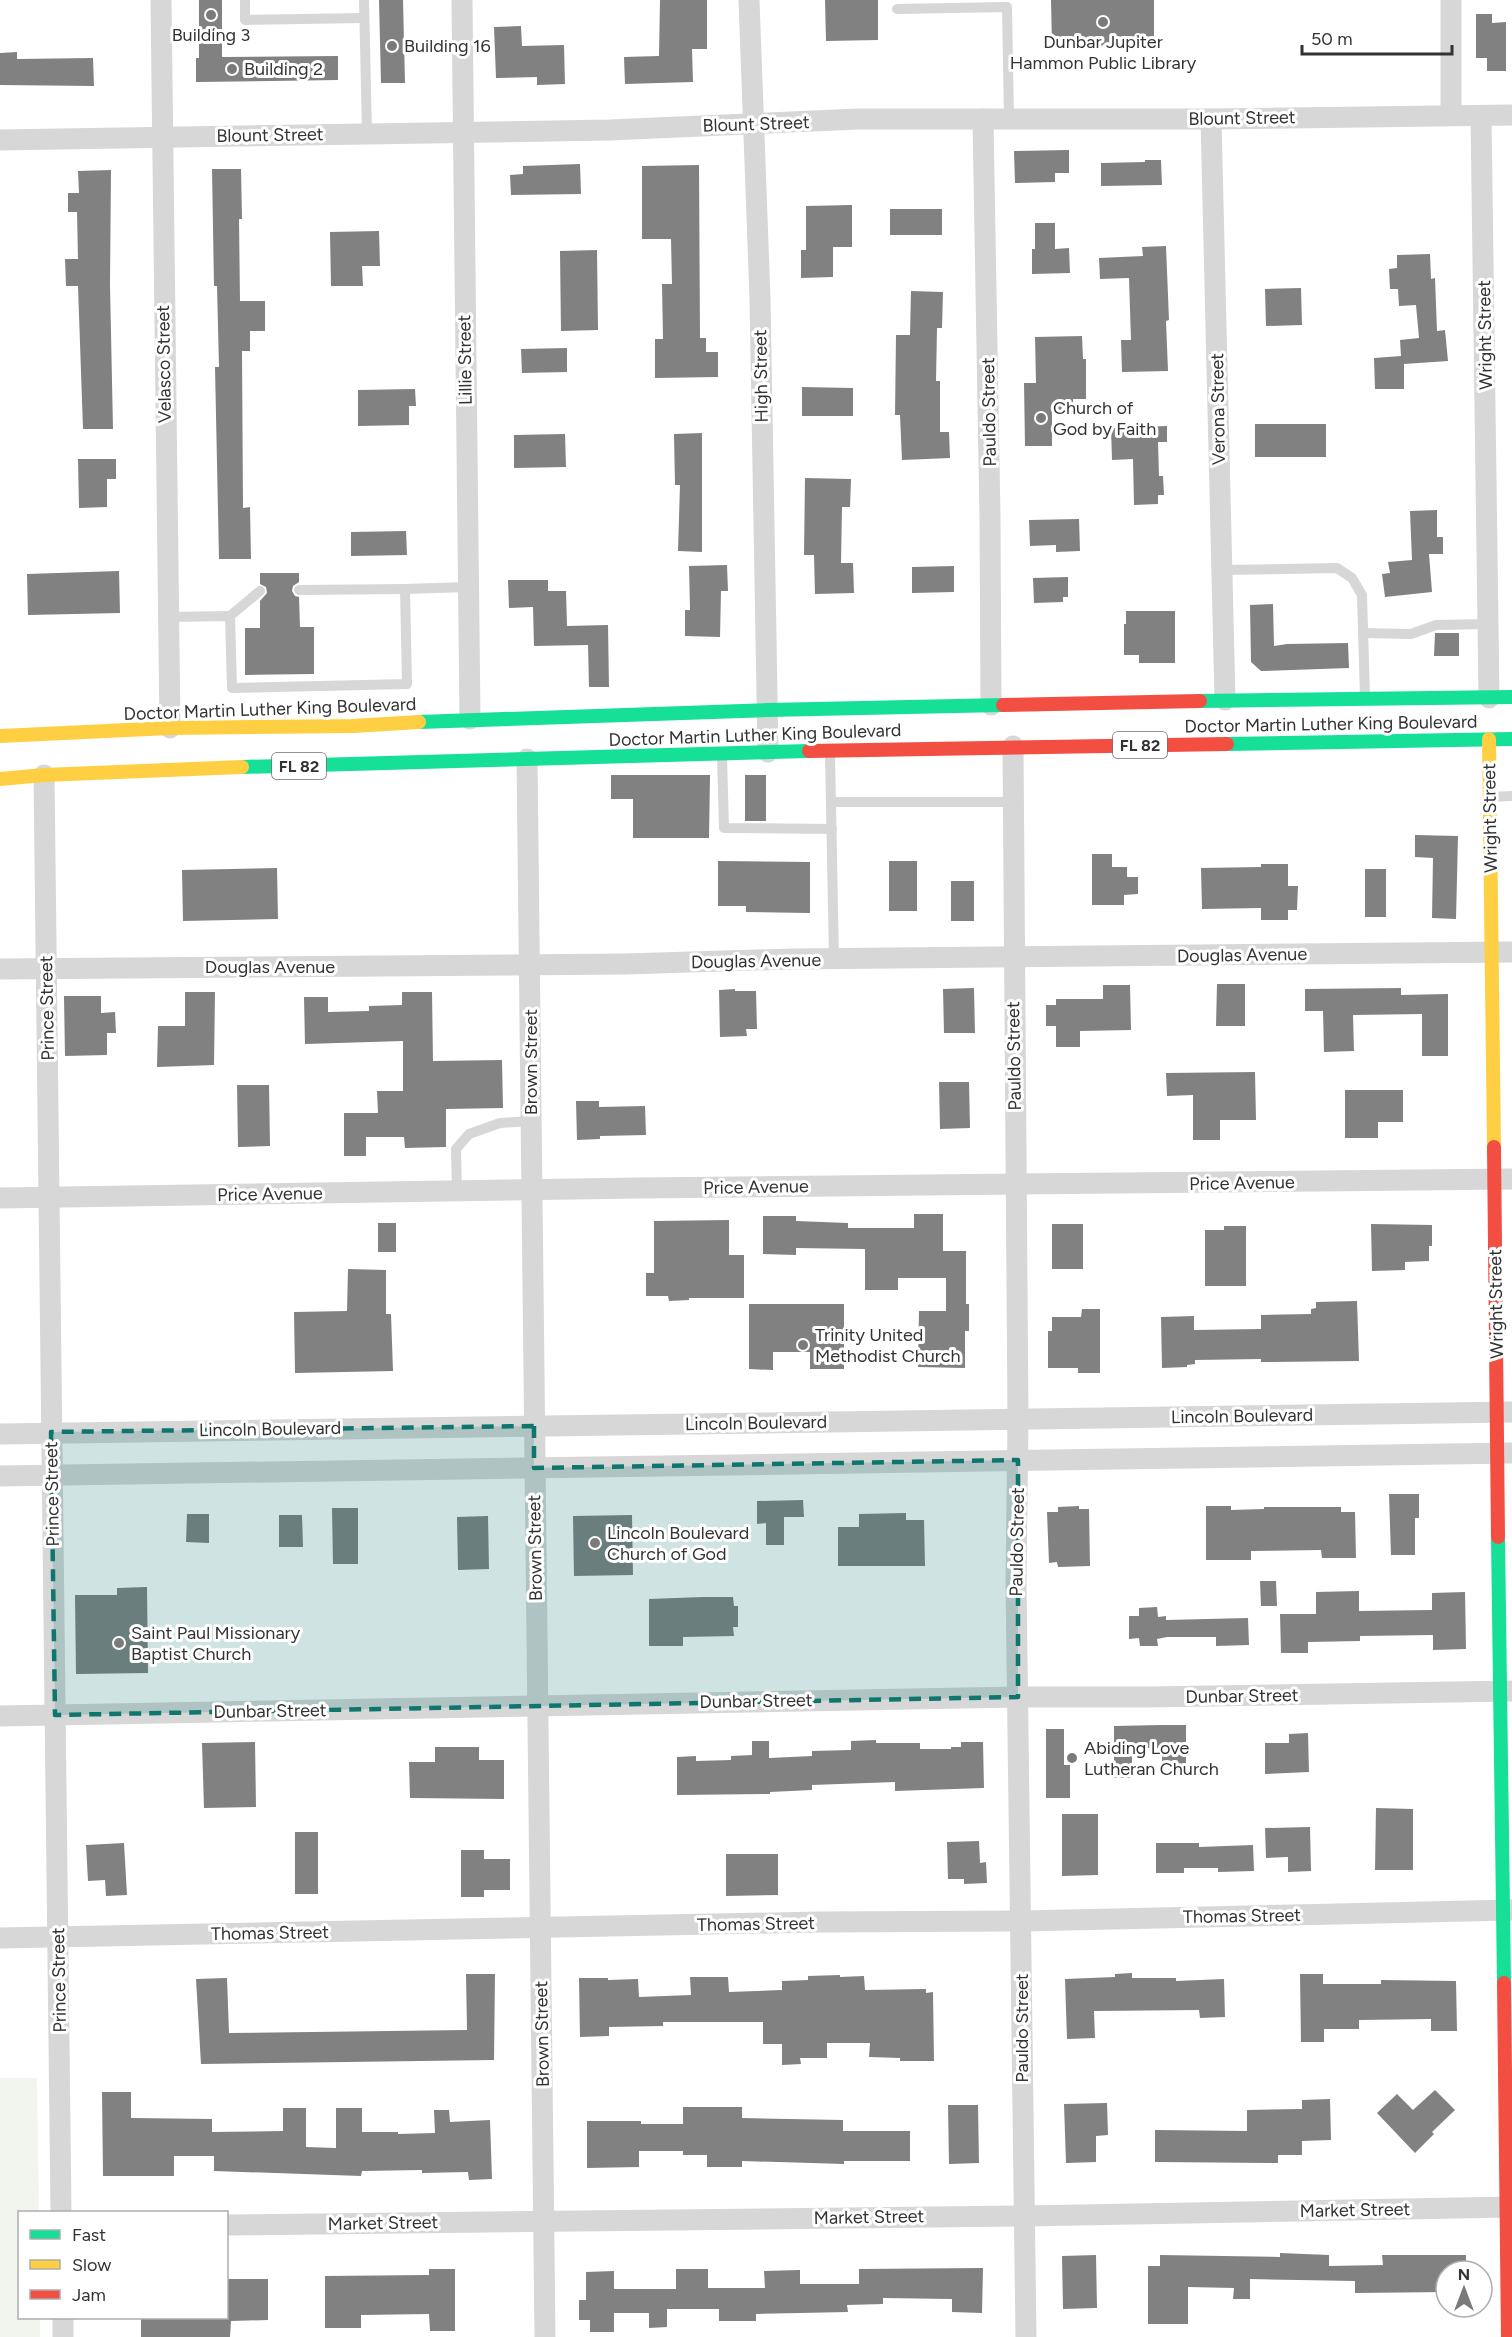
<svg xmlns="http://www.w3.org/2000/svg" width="1512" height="2337" font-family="Figtree,sans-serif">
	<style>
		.green { fill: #f1f5ed }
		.building { fill: #818181 }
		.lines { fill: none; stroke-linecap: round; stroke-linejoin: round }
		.lane { stroke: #d7d7d7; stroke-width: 10 }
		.street { stroke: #d7d7d7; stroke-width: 21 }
		.fast { stroke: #16e098; stroke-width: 14 }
		.slow { stroke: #ffcf43; stroke-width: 14 }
		.jam { stroke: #f24e42; stroke-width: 14 }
		.marked { fill: #0f766e; fill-opacity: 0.2; stroke: #0f766e; stroke-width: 4.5; stroke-dasharray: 12 8; stroke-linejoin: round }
		.poi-dot { fill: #7a7a7a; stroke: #fff; stroke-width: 2 }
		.labels { text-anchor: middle; stroke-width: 6; stroke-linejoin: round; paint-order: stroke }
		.shield { fill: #fff; stroke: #707070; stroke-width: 1.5 }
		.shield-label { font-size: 16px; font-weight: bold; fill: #333 }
		.poi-label { font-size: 18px; fill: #333; stroke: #fff; text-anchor: start }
		.street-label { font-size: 18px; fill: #333; stroke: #fff }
	</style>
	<rect width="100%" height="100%" fill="#fff"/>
	<!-- green -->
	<path class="green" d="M0 2078H37L39 2212H20V2318H40V2337H0Z"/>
	<!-- building -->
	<g class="building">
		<path d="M199 0H222V57L338 56V80L196 82V58H199Z"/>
		<path d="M379 0H403L405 83H381Z"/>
		<path d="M660 0H707V49H692L693 82 625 84 624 57 659 56Z"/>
		<path d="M825 0H878V40L826 41Z"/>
		<path d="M1051 0H1154V45L1052 46Z"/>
		<path d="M1476 14H1492V23L1506 22V71H1487V58H1476Z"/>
		<path d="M521 26 522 46 564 45 565 84 537 85V77L496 78 494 27Z"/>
		<path d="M17 52V59L93 58 94 86 0 85V53Z"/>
		<path d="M1069 150V173H1055V182L1015 183 1014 151Z"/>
		<path d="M1145 160H1161L1162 185 1101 186V163L1145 162Z"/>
		<path d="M580 164 581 194 511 195 510 175 523 174V166Z"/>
		<path d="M699 165 700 338H706V352H718V377L655 378V339H663L662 284H672L671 239H642V166Z"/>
		<path d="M212 169H241L242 219H239L240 301H265V331H250V351H242L243 508 250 507 251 559H219L215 367H219L217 286H214Z"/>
		<path d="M111 170 110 285 113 429H83L78 286H66L65 259H78L77 212H68V193H79L78 171Z"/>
		<path d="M852 205V247H833V277L801 278V250H806V206Z"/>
		<rect x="890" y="209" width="52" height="26"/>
		<path d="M1035 223H1055V249L1069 248 1070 273 1032 274V249H1035Z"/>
		<path d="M379 231 380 266H362L363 286H331L330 232Z"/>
		<path d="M1166 246 1169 320 1166 321 1168 371 1122 372 1121 340H1131L1129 278 1100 279 1099 258 1143 256 1142 247Z"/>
		<path d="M597 250 598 330 561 331 560 251Z"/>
		<path d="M1430 254 1431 279 1435 278 1437 331 1445 330 1448 361 1404 364V389H1375L1374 358 1401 356 1400 340 1419 338 1416 305 1399 306 1398 289H1390L1389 269 1397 268V255Z"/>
		<path d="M1301 288 1302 325 1266 326 1265 289Z"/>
		<path d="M911 291 943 292 942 328H937L936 381H940V432H949L950 458 902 460 900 415H895L896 335H910Z"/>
		<path d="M1082 336 1083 359H1086V399H1073V410H1052V446H1025L1024 383H1036L1035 337Z"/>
		<path d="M567 348V372L522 373 521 349Z"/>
		<path d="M802 387 853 388V416H802Z"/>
		<path d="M415 389 416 406H409V425L358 426V390Z"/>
		<rect x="1255" y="424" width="71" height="33"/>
		<path d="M1167 426V442H1158L1159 476H1163L1164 495H1158V504L1134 505 1133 459 1112 460 1111 428Z"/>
		<path d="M702 433V552L678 551 680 485H675L674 434Z"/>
		<path d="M565 434 566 467 514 468V435Z"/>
		<path d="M78 459H116V479H107V507L79 508Z"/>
		<path d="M805 478 851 479 850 507H842L841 563H853L854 593 815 594 814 555H804Z"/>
		<path d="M1437 510V537H1443V554H1429L1432 592 1385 597 1382 574 1390 573 1388 562 1412 560 1410 511Z"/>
		<path d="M1079 519 1080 551 1056 552V545L1030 546 1029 520Z"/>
		<path d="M406 531 407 555 351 556V532Z"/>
		<path d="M727 565 728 591H721L720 637 685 636V610H690L689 566Z"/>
		<path d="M954 566V592L912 593V567Z"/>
		<path d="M119 571 120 613 28 615 27 574Z"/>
		<path d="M260 573H299V582L293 586 292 591 295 596 299 597 300 627H314V674L245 675V628H260V601L267 593 266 587 260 584Z"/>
		<path d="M1068 577V597H1063V602L1034 603 1033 578Z"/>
		<path d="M508 580H548V591H566L567 626 608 625 609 687H589L588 645 534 646 533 607 509 608Z"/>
		<path d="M1273 604 1274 646 1287 644 1348 643 1349 668 1261 671 1251 662 1250 605Z"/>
		<path d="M1126 611H1175V663H1139V655H1124V624H1126Z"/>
		<path d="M1435 633H1459V656H1434Z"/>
		<path d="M611 775H710L709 838H633V799H611Z"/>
		<rect x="745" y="775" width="21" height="46"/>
		<path d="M1415 835 1458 836 1456 919 1432 918 1433 858 1415 857Z"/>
		<path d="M1092 854H1112V867H1127V877H1138V894L1124 895V905H1092Z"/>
		<path d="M718 861 810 862V913L746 912V906H718Z"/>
		<rect x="889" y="861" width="28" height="50"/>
		<path d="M1261 864H1288V886H1298L1297 910H1288V920H1261V908L1202 909 1201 868 1261 867Z"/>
		<path d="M277 868 278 919 183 921 182 870Z"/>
		<rect x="1365" y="869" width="21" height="48"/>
		<rect x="951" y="881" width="23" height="40"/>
		<path d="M1217 984H1245V1026H1216Z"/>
		<path d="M1103 985H1130L1131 1030 1080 1031V1047H1056V1026H1046V1005H1056V999H1103Z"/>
		<path d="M974 988 975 1033H944L943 989Z"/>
		<path d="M1401 988V995L1448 994V1056H1422V1014L1353 1015 1354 1051 1324 1052 1323 1011H1305V989Z"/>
		<path d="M735 989V991H756L757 1029H746L747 1036 720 1037 719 990Z"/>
		<path d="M185 992H215L214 1065 157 1067 158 1026H185Z"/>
		<path d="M402 992H432L433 1061 502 1060 503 1108 446 1109V1147L405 1148 404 1137H366V1156H344V1113H378L377 1091H403V1041L305 1044 304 997H328V1012L369 1011V1006L402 1005Z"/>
		<path d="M64 996H101V1013L115 1012 116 1033H107V1055L65 1056Z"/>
		<path d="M1255 1072 1256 1120H1220V1140H1193V1095L1167 1096 1166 1073Z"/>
		<path d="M939 1082H969L970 1128 940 1129Z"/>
		<path d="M237 1085H269L270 1146 238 1147Z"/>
		<path d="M1345 1090H1403V1122H1378V1138H1345Z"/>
		<path d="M576 1101H599V1107L645 1106 646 1135 600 1136V1139L577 1140Z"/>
		<path d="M914 1214H943V1251H966V1304H969V1331H965V1368L918 1367 919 1311H946V1278H898V1290H865V1249L796 1248V1255L763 1254V1216H796V1221L848 1223V1228H914Z"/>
		<path d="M729 1220V1255H744V1298H689V1300L669 1301 668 1296H646V1273H654V1221Z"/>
		<rect x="378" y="1223" width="18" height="29"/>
		<rect x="1052" y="1224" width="31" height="45"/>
		<path d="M1371 1224 1432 1225V1246H1429V1261L1405 1262V1270L1372 1271Z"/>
		<path d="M1224 1226H1246V1286H1205V1230H1224Z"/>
		<path d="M348 1269 386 1270V1314H391L393 1371 295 1373 294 1312 347 1311Z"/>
		<path d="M1357 1301 1359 1361 1261 1362V1359L1195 1360V1364L1187 1365V1367L1162 1368 1161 1317 1194 1316V1330L1261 1329V1315L1311 1314V1309L1316 1308V1302Z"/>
		<path d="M749 1304H844V1369H810V1352H773V1370L749 1369Z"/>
		<path d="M1082 1309H1100V1373H1078V1368H1048V1331H1052V1317H1081Z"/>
		<path d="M1389 1494H1419V1518H1415V1555H1391Z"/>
		<path d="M803 1500 804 1517H784V1545H766V1523L757 1524V1501Z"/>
		<path d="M1079 1506V1509H1089L1090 1566 1058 1567 1057 1562 1049 1563 1047 1512H1058V1507Z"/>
		<path d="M1206 1506H1231V1510L1264 1509V1507H1341V1512H1355L1356 1558H1322L1321 1550 1251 1551V1560H1206Z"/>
		<path d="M332 1508H358V1564H333Z"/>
		<path d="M906 1513V1520H924L925 1566H838V1527H859V1514Z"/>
		<path d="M187 1514H209V1543L186 1542Z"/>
		<path d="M279 1515H302L303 1547H279Z"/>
		<path d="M632 1515 633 1575 574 1576 573 1516Z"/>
		<path d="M488 1516 489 1569 458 1570 457 1517Z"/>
		<path d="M1260 1581H1276L1277 1606H1261Z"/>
		<path d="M147 1587 148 1673 76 1674 75 1595H117V1588Z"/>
		<path d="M1359 1591V1611L1432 1610V1593L1465 1592 1466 1649 1433 1650V1635L1360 1636V1641L1308 1642V1653H1281L1280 1614H1316V1592Z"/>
		<path d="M703 1597H733L734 1606H738V1627H733L734 1636 683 1637V1646H649V1599Z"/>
		<path d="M1157 1607 1158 1617 1166 1616V1620L1248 1618 1249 1645 1216 1646V1637H1167L1157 1639 1158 1646H1140L1139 1638 1129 1639V1616H1139V1608Z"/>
		<path d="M1162 1725H1186V1767H1162V1748H1132V1778H1114V1726Z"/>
		<path d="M1046 1729H1064V1765H1070V1798H1046Z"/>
		<path d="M1308 1733 1309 1772 1265 1774V1743H1289V1734Z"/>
		<path d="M876 1740V1743H920V1749H951V1747H961V1742H983L984 1788 895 1791V1782L812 1785V1790L770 1792V1794L677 1795V1757L696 1756V1761L731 1760V1756L752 1755V1741H769V1758L812 1756V1751L851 1750V1741Z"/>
		<path d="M255 1742 256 1807 204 1808 202 1743Z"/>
		<path d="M435 1747H479V1760H504V1799L410 1798 409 1762H435Z"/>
		<path d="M1376 1808 1413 1809V1870H1375Z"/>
		<path d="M1062 1814H1098V1875L1062 1876Z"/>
		<path d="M1310 1827 1311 1871 1288 1872V1857L1266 1858 1265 1828Z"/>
		<rect x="295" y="1832" width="23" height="62"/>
		<path d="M979 1841 980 1863 986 1862 987 1883 964 1884V1879H948L947 1842Z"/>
		<path d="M124 1843 127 1895 106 1896 105 1880 88 1881 86 1845Z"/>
		<path d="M1156 1843H1199V1847L1253 1845 1254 1871 1218 1872V1868H1184V1873H1156Z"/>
		<path d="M461 1850H484V1859H510V1890H484V1897H461Z"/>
		<path d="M726 1854H778V1895L726 1896Z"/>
		<path d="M1132 1973V1978H1176V1981L1224 1979 1225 2017 1200 2018 1199 2010 1094 2011 1095 2038 1067 2039 1065 1979 1115 1977V1974Z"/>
		<path d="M466 1974H495L494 2060 201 2064 196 1979 227 1978 229 2033 467 2030Z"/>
		<path d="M1300 1974H1323V1984H1381V1980L1456 1981 1457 2031H1431V2019L1359 2020V2029H1324V2042H1301Z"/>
		<path d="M840 1975V1977L864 1976 865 1990 926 1989V1993L933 1992 934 2061H900V2058L869 2057 870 2043H827V2058H800L801 2064 782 2065V2044H763V2022H663V2026L609 2027V2036L580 2037 579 1978H608V1980L638 1979 639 1997 691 1995 690 1977H728L729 1992 782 1990V1981L808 1980V1976Z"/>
		<path d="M1435 2090 1455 2110 1432 2132 1434 2134 1415 2153 1377 2113 1397 2094 1413 2110Z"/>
		<path d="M102 2092H131V2118L212 2119V2132L283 2131V2108H306V2147L336 2148V2108H362V2132H398V2134L435 2133 434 2110H449L450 2122 490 2120 492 2179 469 2180 468 2172 422 2173V2170L362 2171 361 2176 214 2171V2156H174V2176H103Z"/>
		<path d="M1330 2099 1331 2140 1302 2141V2155H1278V2163L1155 2162V2130L1247 2131V2110L1302 2109V2100Z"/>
		<path d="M1107 2103 1108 2135 1096 2136V2162L1066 2163 1064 2104Z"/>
		<path d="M948 2105H978L979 2163 949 2164Z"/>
		<path d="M683 2107H742V2118L843 2120V2131H910V2161H844V2164L742 2161V2167H707V2155H683V2151H639V2167L587 2168V2121H641V2124H683Z"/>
		<path d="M1280 2253 1329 2255V2266L1383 2265 1382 2255H1466V2271H1446V2292L1355 2293V2281L1250 2279V2299H1233L1234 2288 1188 2287V2324H1148V2266H1160V2255L1280 2257Z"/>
		<path d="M1096 2255 1097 2308 1063 2309 1062 2256Z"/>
		<path d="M983 2268 982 2313 952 2312V2299L883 2298V2304L847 2305 848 2312 756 2314V2321H719V2309H667V2327L649 2328V2313H614V2332H590V2320H579V2300H586V2272L614 2271V2289H676V2269H708V2288H765L764 2271 800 2270V2284H859V2269Z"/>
		<path d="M429 2269H455V2331H430L429 2314 361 2315V2328H325V2276L429 2275Z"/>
		<path d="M226 2279H268V2320L231 2321 230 2337H141V2318H226Z"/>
	</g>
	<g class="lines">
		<!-- lane -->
		<g class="lane">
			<path d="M245 0V20L364 18"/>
			<path d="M364 0 367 133"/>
			<path d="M897 9 1007 7 1009 119"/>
			<path d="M1222 570 1337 568 1352 578 1362 595 1365 697"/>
			<path d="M299 590 405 589"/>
			<path d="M230 616 260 591"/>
			<path d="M168 617 230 616 232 688 407 684 405 589 468 587"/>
			<path d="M1363 633 1411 634 1436 625 1488 624"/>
			<path d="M830 754 834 959"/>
			<path d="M722 757 724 828 832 829"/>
			<path d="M1490 797 1512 796"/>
			<path d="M831 802H1013"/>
			<path d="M457 1192 456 1149 469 1134 500 1123 531 1121"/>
		</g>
		<!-- street -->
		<g class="street">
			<path d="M161 0 170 728"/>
			<path d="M462 0 470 719"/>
			<path d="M749 0 760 298 768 752"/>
			<path d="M1451 114V0"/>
			<path d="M1481 116 1489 698"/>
			<path d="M983 119 990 518 991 705"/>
			<path d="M1211 119 1225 700"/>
			<path d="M0 140 610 130 858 119H1211L1512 115"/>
			<path d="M1013 746 1018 1420 1016 1582 1026 2337"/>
			<path d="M527 759 545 2337"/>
			<path d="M44 775 61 2212"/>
			<path d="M0 969 625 964 793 959 1512 952"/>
			<path d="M0 1198 638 1188 1512 1179"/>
			<path d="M0 1434 1512 1412"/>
			<path d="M0 1476 1512 1453"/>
			<path d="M0 1716 1018 1697H1148L1512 1691"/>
			<path d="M0 1938 820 1922 1022 1921 1512 1910"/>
			<path d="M226 2225 1024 2216 1512 2207"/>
			<path d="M63 2318V2337"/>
		</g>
		<!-- fast -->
		<g class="fast">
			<path d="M1200 701 1512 697"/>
			<path d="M419 722 768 710 1003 705"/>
			<path d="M1227 744 1512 739"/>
			<path d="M242 767 809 751"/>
			<path d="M1498 1537 1504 1983"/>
		</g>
		<!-- slow -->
		<g class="slow">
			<path d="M0 736 170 728 353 726 419 722"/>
			<path d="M1489 739 1494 1147"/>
			<path d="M0 779 44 775 242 767"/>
		</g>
		<!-- jam -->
		<g class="jam">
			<path d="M1003 705 1200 701"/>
			<path d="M809 751 1227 744"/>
			<path d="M1494 1147 1498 1537"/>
			<path d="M1504 1983 1508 2337"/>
		</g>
	</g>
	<!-- marked area -->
	<path class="marked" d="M534 1426V1468L1018 1460V1697L55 1715 51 1432Z"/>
	<!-- markers -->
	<g class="poi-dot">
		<circle cx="211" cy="15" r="6"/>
		<circle cx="1103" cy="22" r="6"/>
		<circle cx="392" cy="46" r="6"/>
		<circle cx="232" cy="69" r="6"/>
		<circle cx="1041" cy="418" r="6"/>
		<circle cx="803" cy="1345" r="6"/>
		<circle cx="595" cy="1543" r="6"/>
		<circle cx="119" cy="1643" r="6"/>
		<circle cx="1072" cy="1758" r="6"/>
	</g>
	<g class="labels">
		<!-- shield labels -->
		<g class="shield">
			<rect x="1113" y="732" width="54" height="26" rx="4.5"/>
			<rect x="272" y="753" width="54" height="26" rx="4.5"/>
		</g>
		<g class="shield-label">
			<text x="1140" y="751">FL 82</text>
			<text x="299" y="772">FL 82</text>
		</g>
		<!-- poi labels -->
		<g class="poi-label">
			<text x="211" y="41" text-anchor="middle">Building 3</text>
			<text x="1103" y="48" text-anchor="middle">Dunbar Jupiter<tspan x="1103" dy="21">Hammon Public Library</tspan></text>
			<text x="404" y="52">Building 16</text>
			<text x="244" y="75">Building 2</text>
			<text x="1053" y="414">Church of<tspan x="1053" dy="21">God by Faith</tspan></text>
			<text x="815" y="1341">Trinity United<tspan x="815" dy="21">Methodist Church</tspan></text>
			<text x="607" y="1539">Lincoln Boulevard<tspan x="607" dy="21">Church of God</tspan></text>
			<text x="131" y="1639">Saint Paul Missionary<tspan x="131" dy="21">Baptist Church</tspan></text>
			<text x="1084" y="1754">Abiding Love<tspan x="1084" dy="21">Lutheran Church</tspan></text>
		</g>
		<!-- street labels -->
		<g class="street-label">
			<text transform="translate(1242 118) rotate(-1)" y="6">Blount Street</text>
			<text transform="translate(756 124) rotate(-2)" y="6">Blount Street</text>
			<text transform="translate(270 135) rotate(-1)" y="6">Blount Street</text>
			<text transform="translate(1485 335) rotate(-91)" y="6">Wright Street</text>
			<text transform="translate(465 360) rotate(-91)" y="6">Lillie Street</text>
			<text transform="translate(164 364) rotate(-91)" y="6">Velasco Street</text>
			<text transform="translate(761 376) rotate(-91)" y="6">High Street</text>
			<text transform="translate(1218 409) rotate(-91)" y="6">Verona Street</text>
			<text transform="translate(989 412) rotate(-91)" y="6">Pauldo Street</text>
			<text transform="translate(270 709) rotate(-2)" y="6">Doctor Martin Luther King Boulevard</text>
			<text transform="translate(1331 724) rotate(-1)" y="6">Doctor Martin Luther King Boulevard</text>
			<text transform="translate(755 735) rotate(-2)" y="6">Doctor Martin Luther King Boulevard</text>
			<text transform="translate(1490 818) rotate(-91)" y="6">Wright Street</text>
			<text transform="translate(1242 955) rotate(-1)" y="6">Douglas Avenue</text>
			<text transform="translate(756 961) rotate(-1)" y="6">Douglas Avenue</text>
			<text x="270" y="973">Douglas Avenue</text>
			<text transform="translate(47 1008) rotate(-91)" y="6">Prince Street</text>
			<text transform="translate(1014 1056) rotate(-91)" y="6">Pauldo Street</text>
			<text transform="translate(531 1062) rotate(-90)" y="6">Brown Street</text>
			<text transform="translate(1242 1183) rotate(-1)" y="6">Price Avenue</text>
			<text transform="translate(756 1187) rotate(-1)" y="6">Price Avenue</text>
			<text transform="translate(270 1194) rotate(-1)" y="6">Price Avenue</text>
			<text transform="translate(1496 1304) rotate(-91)" y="6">Wright Street</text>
			<text transform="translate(1242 1416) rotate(-1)" y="6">Lincoln Boulevard</text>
			<text transform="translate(756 1423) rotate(-1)" y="6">Lincoln Boulevard</text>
			<text transform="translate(270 1429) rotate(-1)" y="6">Lincoln Boulevard</text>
			<text transform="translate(52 1494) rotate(-91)" y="6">Prince Street</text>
			<text transform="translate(1017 1542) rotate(-89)" y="6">Pauldo Street</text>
			<text transform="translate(535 1548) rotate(-91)" y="6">Brown Street</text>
			<text transform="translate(1242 1696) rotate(-1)" y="6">Dunbar Street</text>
			<text transform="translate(756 1701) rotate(-1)" y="6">Dunbar Street</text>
			<text transform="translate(270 1711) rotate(-1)" y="6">Dunbar Street</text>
			<text transform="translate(1242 1916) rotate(-1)" y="6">Thomas Street</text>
			<text transform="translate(756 1924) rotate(-1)" y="6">Thomas Street</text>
			<text transform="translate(270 1933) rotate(-1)" y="6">Thomas Street</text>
			<text transform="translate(59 1980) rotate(-91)" y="6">Prince Street</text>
			<text transform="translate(1022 2028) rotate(-90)" y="6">Pauldo Street</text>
			<text transform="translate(542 2034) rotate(-91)" y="6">Brown Street</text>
			<text transform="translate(1355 2210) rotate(-1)" y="6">Market Street</text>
			<text transform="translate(869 2217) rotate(-1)" y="6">Market Street</text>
			<text transform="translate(383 2223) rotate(-1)" y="6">Market Street</text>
		</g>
	</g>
	<!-- legend -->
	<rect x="18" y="2211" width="210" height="108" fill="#ffffff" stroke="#adadad" stroke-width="1.5"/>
	<rect x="30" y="2230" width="30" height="9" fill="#16e098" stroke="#adadad" stroke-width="1.5"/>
	<text x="72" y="2241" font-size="18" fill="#333333">Fast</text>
	<rect x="30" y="2260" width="30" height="9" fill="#ffcf43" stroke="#adadad" stroke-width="1.5"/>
	<text x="72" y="2271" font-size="18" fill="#333333">Slow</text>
	<rect x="30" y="2290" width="30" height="9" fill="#f24e42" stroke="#adadad" stroke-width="1.5"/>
	<text x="72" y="2301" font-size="18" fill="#333333">Jam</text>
	<!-- north arrow -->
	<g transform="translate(1464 2289)"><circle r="28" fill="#ffffff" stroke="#adadad" stroke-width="1.5"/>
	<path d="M0-4.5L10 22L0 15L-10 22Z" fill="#7a7a7a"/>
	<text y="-9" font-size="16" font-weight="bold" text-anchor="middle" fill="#333333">N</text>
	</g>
	<!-- scale -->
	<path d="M1302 45v9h150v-9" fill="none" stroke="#333333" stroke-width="3"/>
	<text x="1311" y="45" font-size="18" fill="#333333" stroke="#ffffff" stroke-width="4.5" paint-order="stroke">50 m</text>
</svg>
